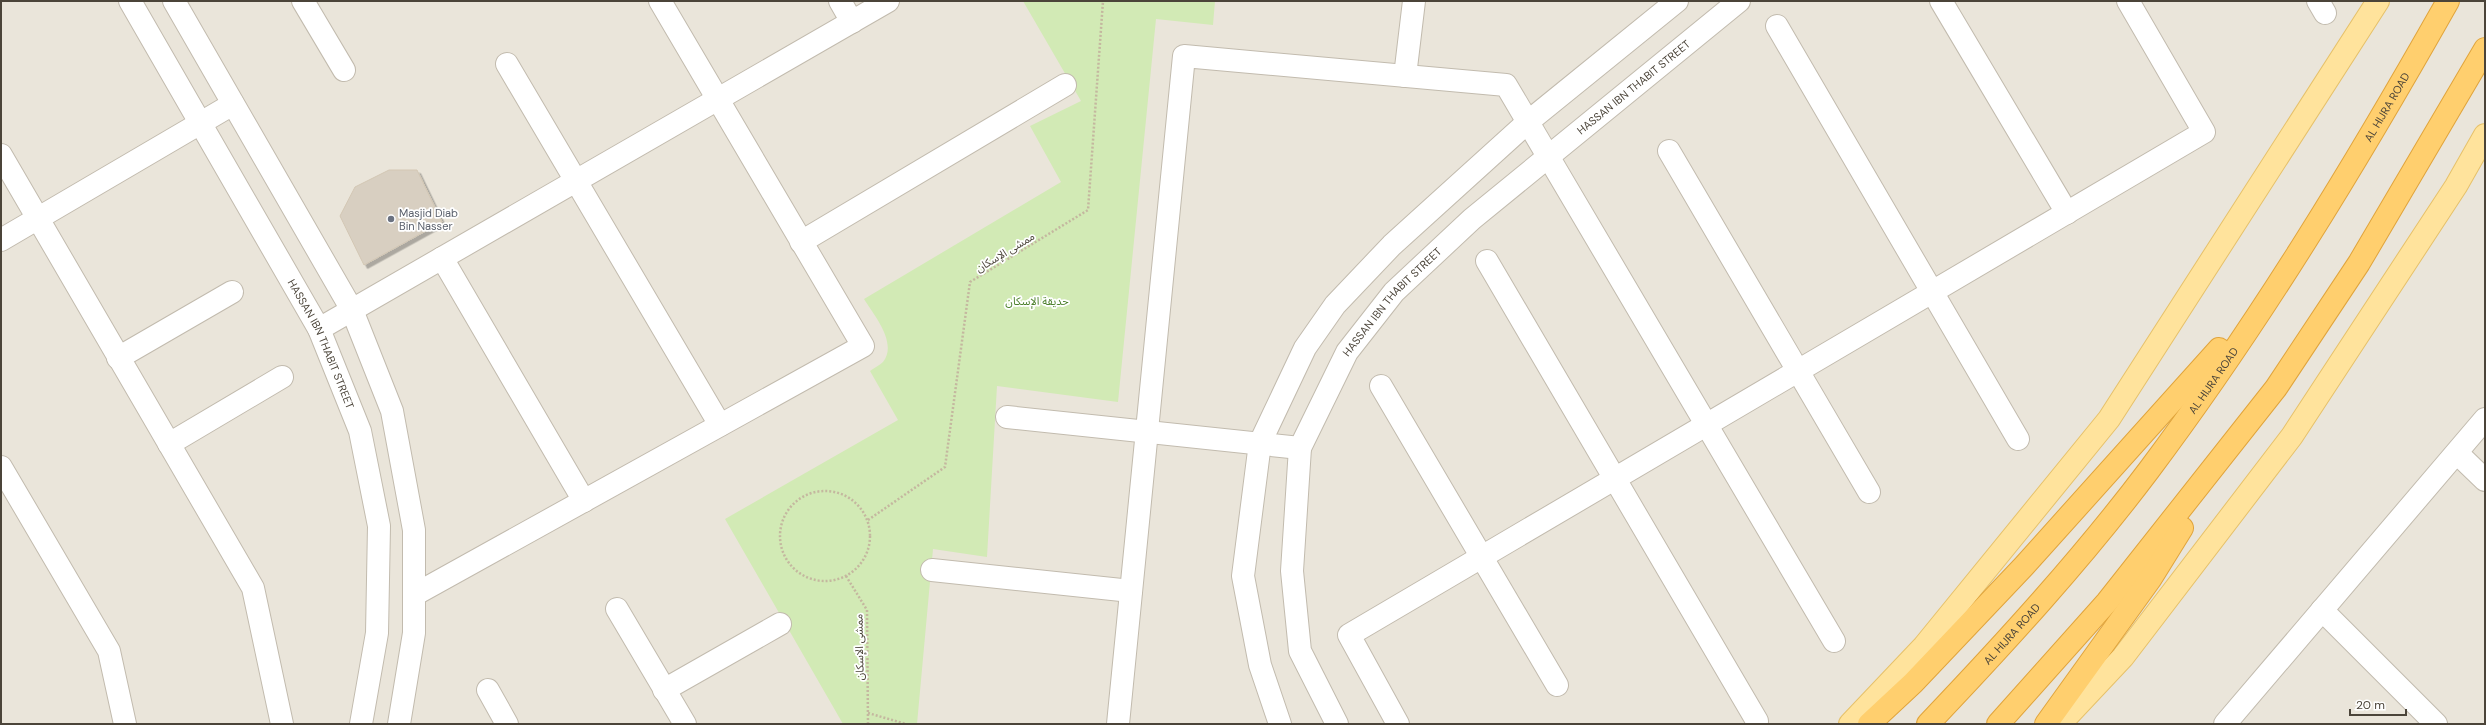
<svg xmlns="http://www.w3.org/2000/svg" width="2486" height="725" font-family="'DM Sans','Noto Sans Arabic',sans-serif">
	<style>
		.residential { fill: #eae5da }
		.green { fill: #d2eab5 }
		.building { fill: #d8cfc1; stroke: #d3c7b4; filter: url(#shadow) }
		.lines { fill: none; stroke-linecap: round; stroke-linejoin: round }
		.minor-casing { stroke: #c2bbae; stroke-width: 24 }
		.major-casing { stroke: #e6c16a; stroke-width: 24 }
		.highway-casing { stroke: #e0a43c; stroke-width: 24 }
		.path { stroke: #c4b79f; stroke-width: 2.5; stroke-dasharray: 2 2; stroke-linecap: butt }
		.minor { stroke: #fff; stroke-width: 22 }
		.major { stroke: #ffe39c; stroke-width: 22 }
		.highway { stroke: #ffcf6e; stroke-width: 22 }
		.worship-dot { fill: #6b7280; stroke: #fff; stroke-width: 1.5 }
		.labels { text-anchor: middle; stroke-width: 3.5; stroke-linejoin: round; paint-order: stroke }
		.street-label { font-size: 11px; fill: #4b4439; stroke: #fff }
		.worship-label { font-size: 11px; fill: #5b616d; stroke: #fff; text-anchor: start }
		.park-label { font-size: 11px; fill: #4a7f2a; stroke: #fff }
	</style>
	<defs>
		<filter id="shadow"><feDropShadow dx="3.5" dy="3.5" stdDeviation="0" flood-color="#0004"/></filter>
	</defs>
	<rect width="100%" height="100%" fill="#f6f3ec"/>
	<!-- residential -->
	<rect class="residential" x="1" y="1" width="2484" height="723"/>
	<!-- green -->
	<path class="green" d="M1023 1H1215L1213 25 1156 19 1118 402 997 386 987 557 933 549 917 724H843L725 519 898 420 870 371C874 368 880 365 883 362 898 343 874 315 864 299L1061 182 1030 126 1081 101Z"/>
	<!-- building -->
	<path class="building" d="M389 170H417L442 222 364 265 340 216 355 187Z"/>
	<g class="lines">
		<defs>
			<g id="minor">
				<path id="s1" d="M130 1 319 329 360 431 379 526 377 633 361 724"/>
				<path d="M174 1 352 310 392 411 414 530V633L399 724"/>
				<path d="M303 1 344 70"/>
				<path d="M840 1 852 22"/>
				<path d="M1941 1 2067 213"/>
				<path d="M2318 1 2325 13"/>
				<path d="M1777 26 2018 439"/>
				<path d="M507 64 720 425"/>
				<path d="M1405 76 1414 1"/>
				<path d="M1669 151 1869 492"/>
				<path d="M1 155 253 588 282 724"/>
				<path d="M1 240 233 104"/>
				<path d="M801 242 1065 85"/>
				<path d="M442 258 584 501"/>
				<path d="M1487 261 1757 721"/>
				<path d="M319 329 888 1"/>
				<path d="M118 358 232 292"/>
				<path d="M1381 386 1557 685"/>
				<path d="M1007 417 1300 448"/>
				<path d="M169 444 282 377"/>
				<path d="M2457 453 2485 480"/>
				<path d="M1 467 109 651 125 724"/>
				<path d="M932 570 1131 591"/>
				<path d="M414 595 863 346 660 1"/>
				<path d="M617 609 685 724"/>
				<path d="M2322 610 2436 724"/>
				<path d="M488 690 507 724"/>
				<path d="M664 690 780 624"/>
				<path d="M1118 724 1184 56 1506 85 1834 641"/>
				<path d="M1280 724 1260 665 1243 576 1260 443 1305 348 1335 305 1392 245 1529 121 1677 1"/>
				<path id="s2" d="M1337 724 1300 651 1292 571 1300 448 1347 352 1394 292 1472 219 1739 1"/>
				<path d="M1398 724 1349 635 2204 132 2128 1"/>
				<path d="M2225 724 2485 419"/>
			</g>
			<g id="major">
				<path d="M1850 724 1924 646 2109 419 2378 1"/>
				<path d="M2060 724 2123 657 2292 436 2456 186 2485 135"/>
			</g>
			<g id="highway">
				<path d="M1869 724 1913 683 2024 566 2219 349"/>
				<path id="s3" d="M1928 724C2005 643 2082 559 2149 470 2260 322 2357 162 2448 1"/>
				<path d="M1998 724 2107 602 2276 388 2359 263 2485 49"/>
				<path d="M2046 724 2151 578 2182 528"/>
			</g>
		</defs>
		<!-- minor casing -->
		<use href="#minor" class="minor-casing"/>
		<!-- major casing -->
		<use href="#major" class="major-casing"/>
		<!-- highway casing -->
		<use href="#highway" class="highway-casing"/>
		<!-- path -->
		<g class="path">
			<circle cx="825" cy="536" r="45"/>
			<path d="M868 520 945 467 970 282 1088 210 1103 1"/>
			<path d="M846 576 867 610 868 724"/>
			<path d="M868 713 906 724"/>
		</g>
		<!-- minor -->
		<use href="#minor" class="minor"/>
		<!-- major -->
		<use href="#major" class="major"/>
		<!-- highway -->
		<use href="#highway" class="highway"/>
	</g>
	<!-- markers -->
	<circle class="worship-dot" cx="391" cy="219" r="4"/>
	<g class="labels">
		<!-- street labels -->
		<g class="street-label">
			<text dy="4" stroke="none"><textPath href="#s2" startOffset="784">HASSAN IBN THABIT STREET</textPath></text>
			<text dy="4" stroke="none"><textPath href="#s3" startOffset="771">AL HIJRA ROAD</textPath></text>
			<text transform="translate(1005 252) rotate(-31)" y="4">ممشى الإسكان</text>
			<text dy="4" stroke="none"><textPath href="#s2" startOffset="460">HASSAN IBN THABIT STREET</textPath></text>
			<text dy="4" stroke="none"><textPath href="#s1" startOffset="393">HASSAN IBN THABIT STREET</textPath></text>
			<text dy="4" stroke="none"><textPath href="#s3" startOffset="447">AL HIJRA ROAD</textPath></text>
			<text dy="4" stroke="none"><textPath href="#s3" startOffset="123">AL HIJRA ROAD</textPath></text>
			<text transform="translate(859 647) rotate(-91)" y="4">ممشى الإسكان</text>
		</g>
		<!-- worship labels -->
		<g class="worship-label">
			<text x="399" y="217">Masjid Diab<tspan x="399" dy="13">Bin Nasser</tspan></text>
		</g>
		<!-- park labels -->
		<g class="park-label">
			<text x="1037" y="305">حديقة الإسكان</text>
		</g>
	</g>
	<!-- border -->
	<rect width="2486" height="725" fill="none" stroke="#4b4439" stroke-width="4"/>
	<!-- scale -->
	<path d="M2350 709v6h56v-6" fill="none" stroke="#4b4439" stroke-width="2"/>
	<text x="2356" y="709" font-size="12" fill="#4b4439" stroke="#ffffff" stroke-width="3" paint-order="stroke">20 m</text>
</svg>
